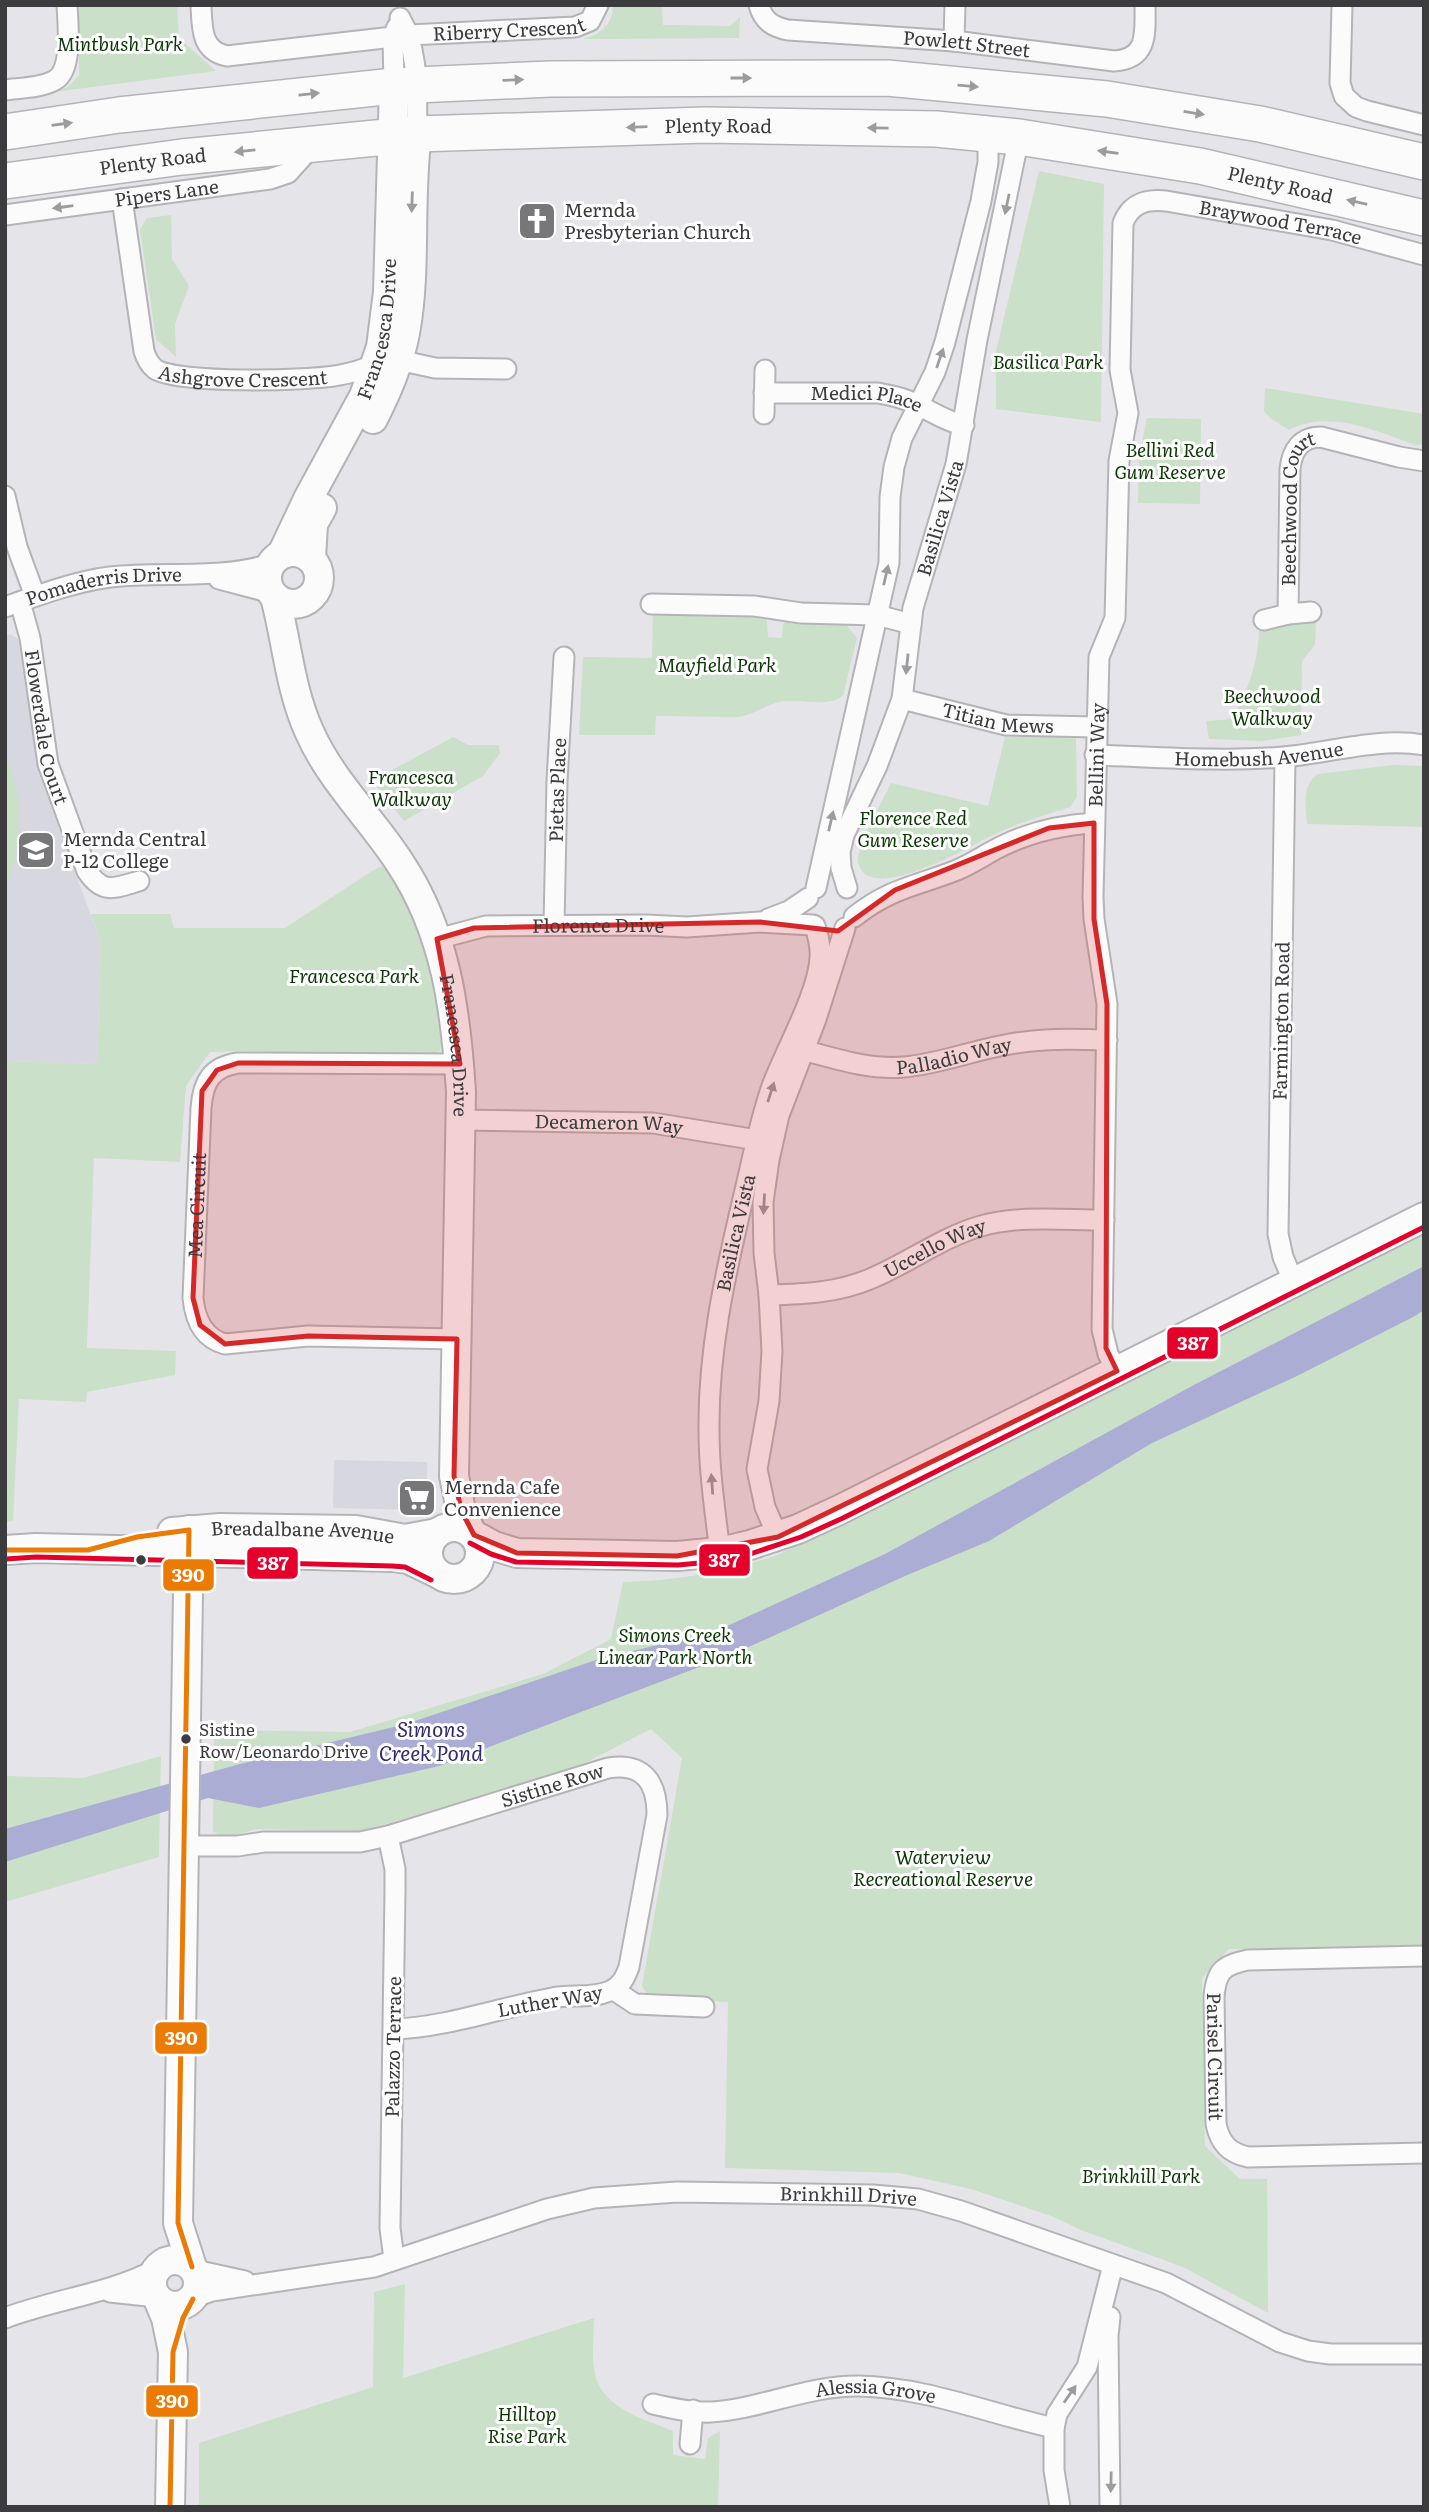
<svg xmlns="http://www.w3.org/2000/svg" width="1429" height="2512" font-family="Literata,serif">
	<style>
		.built { fill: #d7d7e0 }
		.green { fill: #cae0c8 }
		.water { fill: #abadd5 }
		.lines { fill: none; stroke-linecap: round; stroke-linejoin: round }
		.street-casing { stroke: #b4b4b7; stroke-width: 23 }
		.secondary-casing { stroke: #b4b4b7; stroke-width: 32 }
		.highway-casing { stroke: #b4b4b7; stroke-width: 38 }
		.street { stroke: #fbfbfc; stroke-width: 19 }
		.secondary { stroke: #fbfbfc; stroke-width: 28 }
		.highway { stroke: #fbfbfc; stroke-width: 35 }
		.bus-1-casing { stroke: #fff; stroke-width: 10 }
		.bus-2-casing { stroke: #fff; stroke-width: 10 }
		.bus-1 { stroke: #ec7b06; stroke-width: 5 }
		.bus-2 { stroke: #e4002b; stroke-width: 5 }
		.oneway { fill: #9c9c9e }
		.marked { fill: #d62828; fill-opacity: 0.2; stroke: #d62828; stroke-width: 5; stroke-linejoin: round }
		.bus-dot { fill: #3c3c3f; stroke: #fff; stroke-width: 2.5 }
		.labels { text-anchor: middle; stroke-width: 6; stroke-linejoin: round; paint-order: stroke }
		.bus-label { font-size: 17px; fill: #3c3c3f; stroke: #fff; text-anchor: start }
		.street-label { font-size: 19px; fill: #3c3c3f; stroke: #fff }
		.park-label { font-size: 19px; font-style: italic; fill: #0c3806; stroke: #fff }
		.poi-label { font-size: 19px; fill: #3c3c3f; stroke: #fff; text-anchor: start }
		.water-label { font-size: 21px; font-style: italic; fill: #312b6f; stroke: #fff }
		.line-badge { stroke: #fff; stroke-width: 2.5 }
		.badge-label { font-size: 19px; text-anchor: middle; font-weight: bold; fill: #fff }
	</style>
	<rect width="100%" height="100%" fill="#e5e5e9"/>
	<!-- built -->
	<g class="built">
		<path d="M10 634 18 639 38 771 101 943 97 1064 5 1061V636Z"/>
		<path d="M334 1460 427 1462V1494L410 1510 333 1508Z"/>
	</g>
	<!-- green -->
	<g class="green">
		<path d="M79 5H177L179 38 216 71 54 92 68 87 79 75Z"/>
		<path d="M613 5H662L663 25 730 26 740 17 739 38 583 39C600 34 613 26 613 5Z"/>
		<path d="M1039 171 1104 184 1101 422 996 409V351Z"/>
		<path d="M171 215 172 259 189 286 175 324 176 357 156 339 140 229 147 218Z"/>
		<path d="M1265 388 1424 414V444L1415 445C1376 431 1329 409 1289 430L1270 418 1264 411Z"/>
		<path d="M1147 418 1201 419 1200 504 1138 503 1139 458Z"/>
		<path d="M653 612 764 615 767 621 768 637 782 638 783 624 789 619 843 621 857 638 843 696C824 709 801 697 779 702 765 705 753 715 738 717L656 716 655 735H579L583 657 652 658Z"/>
		<path d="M1316 620 1315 645 1302 661 1301 735 1263 741 1209 739 1206 721 1232 719C1248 690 1259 661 1259 628L1276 627 1291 621Z"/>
		<path d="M453 737 468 745H499L500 753 483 776 404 821 372 781Z"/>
		<path d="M1005 737H1076L1077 797 1070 807C1045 815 1018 823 995 834 974 844 865 909 858 861 856 848 884 798 891 783L988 806Z"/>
		<path d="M5 755C24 797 26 844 5 886Z"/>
		<path d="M1393 765 1424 766V827L1307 824C1306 806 1301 785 1318 774Z"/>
		<path d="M386 864 401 887 426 945 444 1034 440 1051 426 1056 241 1051 210 1052 186 1086 180 1162 94 1158 87 1348 176 1351 175 1375 87 1392 86 1402 19 1399 13 1521 5 1522V1061L97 1064 101 943 91 914H170L174 928H285L372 871Z"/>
		<path d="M1424 1232V1946L1229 1949 1202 1978 1205 2146 1240 2179H1267L1268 2313 1183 2267 1081 2230 1054 2217 971 2189 899 2173 725 2168 728 2002 650 1998 642 1986 682 1758 651 1729 579 1766 363 1831 256 1829 224 1839 213 1831 214 1730 350 1732 543 1674 611 1639 623 1582C676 1581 724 1572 775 1556Z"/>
		<path d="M161 1756 159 1857 5 1902V1776L83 1778Z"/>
		<path d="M405 2284 403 2378 594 2318C594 2335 591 2356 595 2374 603 2409 644 2419 673 2431V2455L705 2459 708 2438 720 2431 718 2507H199V2443L373 2387 374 2292Z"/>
	</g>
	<!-- water -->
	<path class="water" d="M1424 1266V1310L1415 1316 1295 1377 1152 1443 989 1541 905 1576 731 1655 439 1766 259 1808 208 1798 5 1862V1829L240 1764 406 1724 599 1659 716 1631 885 1554 1192 1386Z"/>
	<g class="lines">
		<defs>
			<g id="street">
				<path d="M201 5C202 28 201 51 227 56L393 37"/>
				<path id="s1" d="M759 5C763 21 773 27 788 30L954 41 1114 61C1149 59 1145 32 1145 5"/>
				<path d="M1342 5 1340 83 1344 96 1356 107 1367 111 1424 125"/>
				<path d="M400 18C420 52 416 96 417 134"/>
				<path id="s2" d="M409 35 575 27 590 21 598 5"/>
				<path d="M954 41 955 5"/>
				<path d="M394 86 393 37 397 27"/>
				<path d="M5 90C20 88 42 88 55 80 73 70 68 24 67 5"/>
				<path id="s3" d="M122 199 144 351C146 358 149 364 155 369 177 384 310 381 340 375 352 373 364 369 376 364"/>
				<path id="s4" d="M5 215 270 179 288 173 314 144"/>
				<path d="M398 360 435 368 506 369"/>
				<path id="s5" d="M764 393H878C894 396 908 399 922 407 936 414 948 422 964 425"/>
				<path d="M764 414 765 370"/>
				<path d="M5 496 17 547 35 596"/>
				<path d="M219 579 272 593"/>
				<path id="s6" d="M20 602 30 638 48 764 87 871C103 895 115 888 139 881"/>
				<path d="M651 604 754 606 801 613 877 615 911 624"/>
				<path id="s7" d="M5 607C39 595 73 582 110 577 164 571 218 580 271 564"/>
				<path id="s8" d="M1288 614 1290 469C1292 450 1301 437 1321 437L1399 457 1424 461"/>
				<path d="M1264 620 1288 614 1311 612"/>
				<path id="s9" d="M902 699 1006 725 1096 727"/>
				<path id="s10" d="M1095 755C1158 757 1222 762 1284 757 1330 753 1378 737 1424 745"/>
				<path d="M1285 757 1278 1234 1283 1257 1294 1283"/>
				<path d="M816 888 889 563 890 497 894 467 902 438 935 372 945 342 981 201 988 162V134"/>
				<path id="s11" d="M847 888 841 868 840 852 844 835 877 766 902 699 913 608 956 464 977 340 1019 137"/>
				<path d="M854 917C890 888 917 886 957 870 972 864 986 854 1000 847 1030 832 1061 825 1094 823"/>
				<path d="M768 919 789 911 808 898"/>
				<path id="s12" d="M554 925 557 781 564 657"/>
				<path id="s13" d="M437 939 486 926 646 925 687 927 760 922 813 925"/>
				<path id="s14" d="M803 1050C836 1059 870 1070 904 1067 939 1064 971 1051 1005 1045 1039 1038 1073 1039 1107 1040"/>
				<path id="s15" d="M460 1120 653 1123 757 1140"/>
				<path id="s16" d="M769 1295C804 1294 837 1293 870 1279 907 1264 942 1237 981 1226 1021 1215 1063 1220 1104 1220"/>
				<path id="s17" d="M457 1339 308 1336 225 1344C203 1338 195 1319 193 1298L201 1108C203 1082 211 1067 238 1063L460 1064"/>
				<path id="s18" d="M1117 1371 1108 1354 1102 1329 1107 1004 1094 919 1093 897 1099 657 1115 618 1119 461 1128 413 1120 370 1123 223C1131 203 1146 199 1166 201L1332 230 1424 255"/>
				<path d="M778 1537 765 1507 757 1469 769 1401 772 1351 769 1295 764 1253 763 1202 769 1160 779 1115 816 1019 845 928"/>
				<path id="s19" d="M720 1552C715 1511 709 1471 709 1430 708 1352 725 1275 743 1199 752 1162 759 1123 772 1086 785 1051 819 992 820 957 821 946 818 936 815 926"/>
				<path d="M388 1836 395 1869V1891L390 2228 394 2259"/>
				<path id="s20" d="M183 1846H238L264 1842H360L388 1836 608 1768C644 1762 657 1783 657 1815L629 1967C625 1978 621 1986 610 1991 591 1999 571 1994 552 1998 498 2008 448 2027 394 2029"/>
				<path id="s21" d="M1424 1956 1248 1960C1223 1965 1216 1971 1214 1997L1216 2124C1220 2143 1229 2153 1248 2157L1424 2153"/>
				<path d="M614 1990 635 2004 704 2007"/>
				<path d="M195 2270 245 2281"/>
				<path d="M110 2292 157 2297"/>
				<path id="s22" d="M194 2297 212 2291 374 2267 547 2209 594 2198 677 2192 873 2195 918 2199 961 2211 1166 2283 1280 2342 1308 2351 1330 2354H1424"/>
				<path d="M1110 2317 1108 2336 1110 2507"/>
				<path d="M5 2318C55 2299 109 2294 157 2269"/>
				<path id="s23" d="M653 2404C671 2408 692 2413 711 2412 761 2409 809 2385 859 2386 925 2387 990 2414 1054 2428"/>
				<path d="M690 2444 693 2410"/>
				<path d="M1060 2507 1054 2470V2428L1057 2414 1087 2367 1113 2265"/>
			</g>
			<g id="secondary">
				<path d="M373 419C387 391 399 364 405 333 417 268 408 200 417 134"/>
				<circle cx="293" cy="578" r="26"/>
				<path id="s24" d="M282 554 308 499 364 396 381 347 388 292 394 86"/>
				<path d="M311 558 313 524 322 508"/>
				<path id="s25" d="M275 597C287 642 290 689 309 731 331 781 371 818 400 863 446 932 456 1012 461 1092L454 1476 461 1510 472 1534"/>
				<circle cx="454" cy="1553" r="26"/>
				<path d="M189 1530 178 2223 192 2267"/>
				<path id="s26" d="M172 1532 220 1528 356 1530 405 1539 437 1533"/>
				<path d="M474 1535 494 1546 517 1553 677 1556 720 1552 750 1545 798 1529 839 1510 1424 1217"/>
				<path d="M5 1550 36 1548 393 1557 408 1559 435 1572"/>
				<circle cx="175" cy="2283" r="23"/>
				<path d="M158 2299 166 2318 173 2352 170 2507"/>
			</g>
			<g id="highway">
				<path d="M5 132 119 115 394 86 550 79 887 78 1107 99 1260 124 1424 162"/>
				<path id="s27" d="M5 181 182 157 417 134 705 125 936 129 1019 137 1200 166 1424 218"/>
			</g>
		</defs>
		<!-- street casing -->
		<use href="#street" class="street-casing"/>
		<!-- secondary casing -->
		<use href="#secondary" class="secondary-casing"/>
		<!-- highway casing -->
		<use href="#highway" class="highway-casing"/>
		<!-- street -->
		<use href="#street" class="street"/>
		<!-- secondary -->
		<use href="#secondary" class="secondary"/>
		<!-- highway -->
		<use href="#highway" class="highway"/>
		<defs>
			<g id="bus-1">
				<path d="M5 1550H88L137 1537 189 1530 178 2223 192 2267"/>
				<path d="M170 2507 173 2352 183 2318 193 2299"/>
			</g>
			<g id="bus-2">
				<path d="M470 1543 491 1554 516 1562 678 1565 721 1561 753 1553 801 1537 843 1518 1424 1227"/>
				<path d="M6 1559 36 1557 392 1566 405 1567 431 1580"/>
			</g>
		</defs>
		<!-- bus-1 casing -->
		<use href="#bus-1" class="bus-1-casing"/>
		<!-- bus-2 casing -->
		<use href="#bus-2" class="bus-2-casing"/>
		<!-- bus-1 -->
		<use href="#bus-1" class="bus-1"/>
		<!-- bus-2 -->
		<use href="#bus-2" class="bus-2"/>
	</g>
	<!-- one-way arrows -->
	<defs><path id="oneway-solid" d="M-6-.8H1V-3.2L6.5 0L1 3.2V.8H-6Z" transform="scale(1.75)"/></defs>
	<g class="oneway">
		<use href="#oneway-solid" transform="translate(741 78)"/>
		<use href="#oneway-solid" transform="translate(513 80) rotate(-2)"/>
		<use href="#oneway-solid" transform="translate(968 86) rotate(5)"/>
		<use href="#oneway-solid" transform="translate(309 94) rotate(-6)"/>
		<use href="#oneway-solid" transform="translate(1194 113) rotate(9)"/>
		<use href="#oneway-solid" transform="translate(62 124) rotate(-8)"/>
		<use href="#oneway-solid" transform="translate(637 127) rotate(178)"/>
		<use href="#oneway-solid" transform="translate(878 128) rotate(-179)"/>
		<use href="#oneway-solid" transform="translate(245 151) rotate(174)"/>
		<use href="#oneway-solid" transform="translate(1108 152) rotate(-172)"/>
		<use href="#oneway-solid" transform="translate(412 202) rotate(92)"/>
		<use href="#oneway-solid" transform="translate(1357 202) rotate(-167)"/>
		<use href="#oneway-solid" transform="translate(1007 204) rotate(102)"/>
		<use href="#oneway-solid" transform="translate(63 207) rotate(172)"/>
		<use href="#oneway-solid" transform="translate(940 358) rotate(-71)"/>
		<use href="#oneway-solid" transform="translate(886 575) rotate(-77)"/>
		<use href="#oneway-solid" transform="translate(907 664) rotate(96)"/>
		<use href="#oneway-solid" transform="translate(831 821) rotate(-77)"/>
		<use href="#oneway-solid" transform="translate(771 1092) rotate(-72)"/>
		<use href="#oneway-solid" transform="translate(764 1204) rotate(93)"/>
		<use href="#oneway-solid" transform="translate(712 1484) rotate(-94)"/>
		<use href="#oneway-solid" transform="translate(1070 2394) rotate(-55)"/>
		<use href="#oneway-solid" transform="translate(1111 2482) rotate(91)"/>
	</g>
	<!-- marked area -->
	<path class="marked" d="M1094 823V919L1107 1004 1106 1348 1117 1371 778 1537 677 1556 517 1553 474 1535 461 1510 454 1476 457 1339 308 1336 225 1344 200 1325 193 1298 202 1091 217 1070 238 1063 460 1064 437 939 474 928 760 922 838 931 895 890 1049 828Z"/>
	<!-- icons -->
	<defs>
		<symbol id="church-square" viewBox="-11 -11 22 22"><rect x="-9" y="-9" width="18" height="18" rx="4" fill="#77777a" stroke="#fff"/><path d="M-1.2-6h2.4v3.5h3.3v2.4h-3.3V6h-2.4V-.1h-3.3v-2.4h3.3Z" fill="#fff"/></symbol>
		<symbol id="school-square" viewBox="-11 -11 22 22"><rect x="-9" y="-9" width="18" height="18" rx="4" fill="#77777a" stroke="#fff"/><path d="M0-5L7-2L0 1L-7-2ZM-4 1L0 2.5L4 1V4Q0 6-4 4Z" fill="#fff"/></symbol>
		<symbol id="supermarket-square" viewBox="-11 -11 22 22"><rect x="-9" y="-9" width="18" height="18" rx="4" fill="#77777a" stroke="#fff"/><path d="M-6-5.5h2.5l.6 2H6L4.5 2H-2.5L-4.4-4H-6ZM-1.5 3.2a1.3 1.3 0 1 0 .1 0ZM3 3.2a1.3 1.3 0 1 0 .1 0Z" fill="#fff"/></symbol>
	</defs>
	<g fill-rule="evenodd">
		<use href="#church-square" x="515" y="199" width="44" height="44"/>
		<use href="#school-square" x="14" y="828" width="44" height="44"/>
		<use href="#supermarket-square" x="395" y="1476" width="44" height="44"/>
	</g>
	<!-- markers -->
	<g class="bus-dot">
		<circle cx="141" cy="1560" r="6"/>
		<circle cx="186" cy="1739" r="6"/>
	</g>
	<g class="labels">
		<!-- bus labels -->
		<g class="bus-label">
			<text x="199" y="1736">Sistine<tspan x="199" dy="22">Row/Leonardo Drive</tspan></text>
		</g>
		<!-- street labels -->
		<g class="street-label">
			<text dy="7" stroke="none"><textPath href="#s2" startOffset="100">Riberry Crescent</textPath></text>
			<text dy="7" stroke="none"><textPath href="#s1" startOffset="220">Powlett Street</textPath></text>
			<text dy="7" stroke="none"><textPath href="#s27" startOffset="716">Plenty Road</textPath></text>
			<text dy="7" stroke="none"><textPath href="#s27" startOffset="149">Plenty Road</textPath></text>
			<text dy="7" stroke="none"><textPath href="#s27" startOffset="1283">Plenty Road</textPath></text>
			<text dy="7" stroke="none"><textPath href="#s4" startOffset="163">Pipers Lane</textPath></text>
			<text dy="7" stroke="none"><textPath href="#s18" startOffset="1326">Braywood Terrace</textPath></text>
			<text dy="7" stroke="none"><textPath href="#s24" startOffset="247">Francesca Drive</textPath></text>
			<text dy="7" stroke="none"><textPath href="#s3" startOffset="264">Ashgrove Crescent</textPath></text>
			<text dy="7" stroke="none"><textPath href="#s5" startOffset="103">Medici Place</textPath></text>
			<text dy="7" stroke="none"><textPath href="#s8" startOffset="108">Beechwood Court</textPath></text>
			<text dy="7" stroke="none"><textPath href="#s11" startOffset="388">Basilica Vista</textPath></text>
			<text dy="7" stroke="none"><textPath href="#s7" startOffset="102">Pomaderris Drive</textPath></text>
			<text dy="7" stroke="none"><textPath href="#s9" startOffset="98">Titian Mews</textPath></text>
			<text dy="7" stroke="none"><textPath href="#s6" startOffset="128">Flowerdale Court</textPath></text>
			<text dy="7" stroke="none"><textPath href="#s10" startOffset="164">Homebush Avenue</textPath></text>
			<text dy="7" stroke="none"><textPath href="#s18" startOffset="620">Bellini Way</textPath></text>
			<text dy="7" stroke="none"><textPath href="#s12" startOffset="135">Pietas Place</textPath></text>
			<text dy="7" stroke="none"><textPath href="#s13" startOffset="163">Florence Drive</textPath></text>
			<text transform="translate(1281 1021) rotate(-89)" y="7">Farmington Road</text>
			<text dy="7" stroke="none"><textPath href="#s25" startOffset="492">Francesca Drive</textPath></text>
			<text dy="7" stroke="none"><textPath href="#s14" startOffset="154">Palladio Way</textPath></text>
			<text dy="7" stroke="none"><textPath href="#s15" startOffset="149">Decameron Way</textPath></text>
			<text dy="7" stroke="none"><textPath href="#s17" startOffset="385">Mea Circuit</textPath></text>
			<text dy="7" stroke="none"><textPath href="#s19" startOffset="322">Basilica Vista</textPath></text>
			<text dy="7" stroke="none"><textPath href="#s16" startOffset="175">Uccello Way</textPath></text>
			<text dy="7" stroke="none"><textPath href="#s26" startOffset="131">Breadalbane Avenue</textPath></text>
			<text dy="7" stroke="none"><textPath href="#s20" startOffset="378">Sistine Row</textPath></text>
			<text transform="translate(550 2001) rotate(-10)" y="7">Luther Way</text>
			<text transform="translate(393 2047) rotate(-89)" y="7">Palazzo Terrace</text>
			<text dy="7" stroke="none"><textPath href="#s21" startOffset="292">Parisel Circuit</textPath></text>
			<text dy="7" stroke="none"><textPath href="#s22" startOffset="668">Brinkhill Drive</textPath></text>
			<text dy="7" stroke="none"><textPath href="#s23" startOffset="226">Alessia Grove</textPath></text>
		</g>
		<!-- park labels -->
		<g class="park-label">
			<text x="120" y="51">Mintbush Park</text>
			<text x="1048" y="369">Basilica Park</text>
			<text x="1170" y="457">Bellini Red<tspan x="1170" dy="22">Gum Reserve</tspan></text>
			<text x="717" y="672">Mayfield Park</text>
			<text x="1272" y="703">Beechwood<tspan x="1272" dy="22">Walkway</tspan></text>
			<text x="411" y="784">Francesca<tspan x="411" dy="22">Walkway</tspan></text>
			<text x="913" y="825">Florence Red<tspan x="913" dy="22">Gum Reserve</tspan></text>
			<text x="354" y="983">Francesca Park</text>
			<text x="675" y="1642">Simons Creek<tspan x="675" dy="22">Linear Park North</tspan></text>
			<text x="943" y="1864">Waterview<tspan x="943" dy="22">Recreational Reserve</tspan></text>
			<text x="1141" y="2183">Brinkhill Park</text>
			<text x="527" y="2421">Hilltop<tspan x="527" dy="22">Rise Park</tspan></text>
		</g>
		<!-- poi labels -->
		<g class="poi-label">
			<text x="564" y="217">Mernda<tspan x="564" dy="22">Presbyterian Church</tspan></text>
			<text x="63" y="846">Mernda Central<tspan x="63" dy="22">P-12 College</tspan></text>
			<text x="444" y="1494">Mernda Cafe<tspan x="444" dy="22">Convenience</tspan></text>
		</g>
		<!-- water labels -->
		<g class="water-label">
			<text x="431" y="1737">Simons<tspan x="431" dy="24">Creek Pond</tspan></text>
		</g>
	</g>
	<g class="line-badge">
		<rect x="1166" y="1326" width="53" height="34" rx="7" fill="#e4002b"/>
		<rect x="698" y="1543" width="53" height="34" rx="7" fill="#e4002b"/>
		<rect x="246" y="1546" width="53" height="34" rx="7" fill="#e4002b"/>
		<rect x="162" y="1558" width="53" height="34" rx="7" fill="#ec7b06"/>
		<rect x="154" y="2021" width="54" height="34" rx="7" fill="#ec7b06"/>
		<rect x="145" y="2384" width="54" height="34" rx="7" fill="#ec7b06"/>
	</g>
	<g class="badge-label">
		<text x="1193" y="1350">387</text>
		<text x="724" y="1567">387</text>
		<text x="273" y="1570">387</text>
		<text x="188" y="1582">390</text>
		<text x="181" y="2045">390</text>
		<text x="172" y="2408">390</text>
	</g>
	<!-- border -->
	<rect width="1429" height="2512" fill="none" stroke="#3c3c3f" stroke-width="14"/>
</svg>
